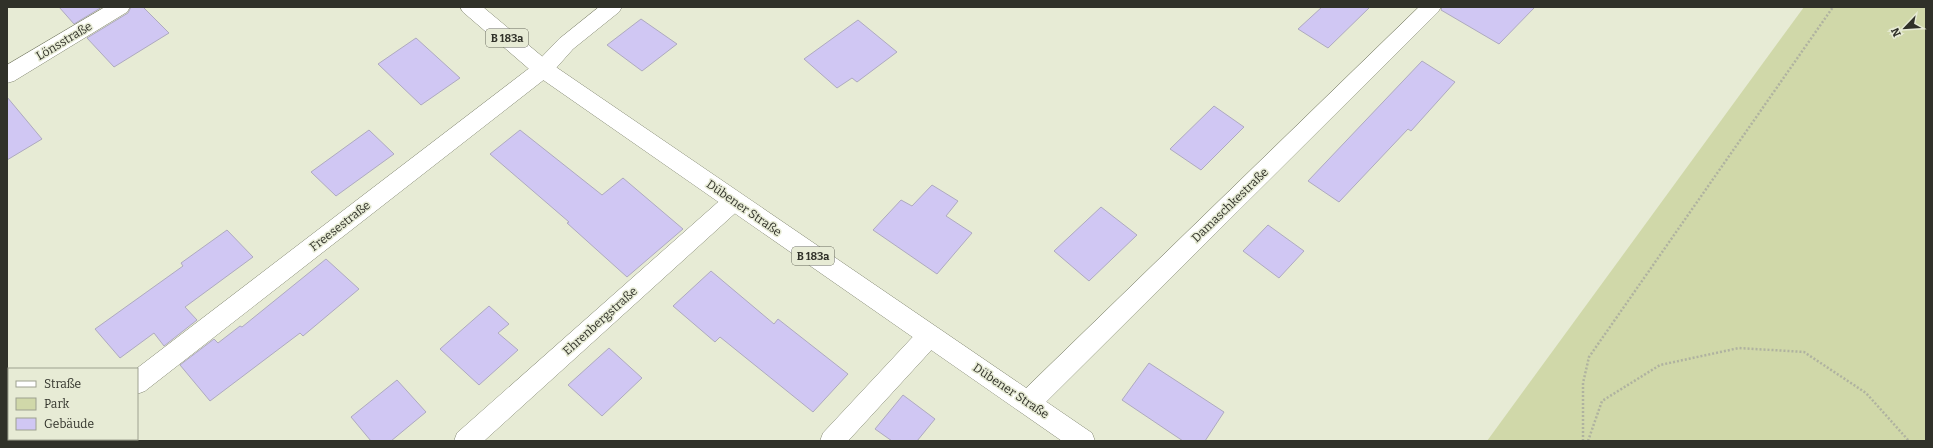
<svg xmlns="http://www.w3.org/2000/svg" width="1933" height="448" font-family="Bitter,serif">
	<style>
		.green { fill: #d0d8a9 }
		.building { fill: #d0c7f3; stroke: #aeaabf }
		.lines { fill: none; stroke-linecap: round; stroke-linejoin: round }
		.minor-casing { stroke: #818570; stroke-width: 1 }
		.primary-casing { stroke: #818570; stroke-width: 1 }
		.path { stroke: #afb2a0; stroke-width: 2.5; stroke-dasharray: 2 2; stroke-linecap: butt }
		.minor { fill: #fff; fill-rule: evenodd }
		.primary { fill: #fff; fill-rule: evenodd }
		.labels { text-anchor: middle; stroke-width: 3; stroke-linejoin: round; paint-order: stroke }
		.shield { fill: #e7ebd5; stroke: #67695d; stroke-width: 1 }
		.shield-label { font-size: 11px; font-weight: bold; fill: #303129 }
		.street-label { font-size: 12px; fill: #303129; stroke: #e7ebd5 }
	</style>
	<rect width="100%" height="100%" fill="#e7ebd5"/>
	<!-- green -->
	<path class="green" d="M1804 7H1926V441H1487Z"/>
	<!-- building -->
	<g class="building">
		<path d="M59 7H102L74 24Z"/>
		<path d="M131 7H143L169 33 114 67 87 38 128 13Z"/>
		<path d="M1322 7H1370L1328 48 1298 29Z"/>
		<path d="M1442 7H1535L1499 44 1441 10Z"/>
		<path d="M641 19 677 44 642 71 607 45Z"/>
		<path d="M858 20 897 52 857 82 852 78 837 88 804 59Z"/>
		<path d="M416 38 460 78 421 105 378 64Z"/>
		<path d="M1422 61 1455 82 1411 131 1408 129 1339 202 1308 181Z"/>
		<path d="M7 97 42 139 7 160Z"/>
		<path d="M1214 106 1244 127 1201 170 1170 149Z"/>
		<path d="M369 130 394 154 336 196 311 172Z"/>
		<path d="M520 130 602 195 623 178 683 229 627 277 567 223 569 222 490 154Z"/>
		<path d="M932 185 958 201 946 216 972 233 937 274 873 230 901 200 912 206Z"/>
		<path d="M1101 207 1137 235 1089 281 1054 251Z"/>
		<path d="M1268 225 1304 251 1279 278 1243 251Z"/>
		<path d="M227 230 253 257 185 307 197 320 164 346 154 333 120 358 95 329 183 266 181 263Z"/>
		<path d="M326 259 359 289 303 336 300 333 210 401 180 365 214 339 218 343 240 326 242 327Z"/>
		<path d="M711 271 774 324 778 319 848 374 813 412 720 337 715 342 673 306Z"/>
		<path d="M489 306 509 324 498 333 518 350 479 385 440 349Z"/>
		<path d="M609 348 642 378 602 416 568 385Z"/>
		<path d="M1149 363 1224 412 1205 441H1183L1122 400Z"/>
		<path d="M397 380 426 412 391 441H371L351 417Z"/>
		<path d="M903 395 935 419 917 441H892L875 429Z"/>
	</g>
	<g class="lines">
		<defs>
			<g id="minor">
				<path d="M105 7H130L127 12 14 81 7 83V65Z"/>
				<path d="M599 7H622L619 12 573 49 550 75 145 391 137 394 136 369 536 63 559 39Z"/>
				<path d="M1419 7H1441L1438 12 1037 411 1028 414 1019 411 1016 403 1019 395Z"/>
				<path d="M734 192 742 195 745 201 742 207 484 441H454L457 433 726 195Z"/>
				<path d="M929 325 937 328 941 336 937 344 848 441H820L823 433 921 328Z"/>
				<path d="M49 439H76L75 441H49Z"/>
			</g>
			<path id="primary" d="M460 7H483L550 63 1092 433 1095 441H1062L536 75 463 12Z"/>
		</defs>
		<!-- minor casing -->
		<use href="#minor" class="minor-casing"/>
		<!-- primary casing -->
		<use href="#primary" class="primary-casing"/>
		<!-- path -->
		<g class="path">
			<path d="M1583 441V383L1589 357 1833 7"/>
			<path d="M1588 441 1602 401 1660 365 1739 348 1804 352 1866 393 1909 441"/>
		</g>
		<!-- minor -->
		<use href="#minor" class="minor"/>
		<!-- primary -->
		<use href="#primary" class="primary"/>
	</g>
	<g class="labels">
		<!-- shield labels -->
		<g class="shield">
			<rect x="486" y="29" width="42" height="18" rx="3"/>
			<rect x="792" y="247" width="42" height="18" rx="3"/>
		</g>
		<g class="shield-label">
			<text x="507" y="42">B 183a</text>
			<text x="813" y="260">B 183a</text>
		</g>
		<!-- street labels -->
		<g class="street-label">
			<text transform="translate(64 41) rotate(-31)" y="4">Lönsstraße</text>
			<text transform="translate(1230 205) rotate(-44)" y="4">Damaschkestraße</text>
			<text transform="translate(744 208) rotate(35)" y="4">Dübener Straße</text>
			<text transform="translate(340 226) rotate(-38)" y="4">Freesestraße</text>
			<text transform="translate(600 321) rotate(-42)" y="4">Ehrenbergstraße</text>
			<text transform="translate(1011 391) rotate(34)" y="4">Dübener Straße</text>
		</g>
	</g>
	<!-- border -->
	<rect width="1933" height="448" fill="none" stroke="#303129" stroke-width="16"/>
	<!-- legend -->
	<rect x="8" y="368" width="130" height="72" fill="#e7ebd5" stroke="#9ea190"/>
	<rect x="16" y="381" width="20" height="6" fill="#ffffff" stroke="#9ea190"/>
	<text x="44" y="388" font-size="12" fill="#303129">Straße</text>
	<rect x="16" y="398" width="20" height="12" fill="#d0d8a9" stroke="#9ea190"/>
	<text x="44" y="408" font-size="12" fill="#303129">Park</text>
	<rect x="16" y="418" width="20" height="12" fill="#d0c7f3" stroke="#9ea190"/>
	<text x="44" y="428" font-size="12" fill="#303129">Gebäude</text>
	<!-- north arrow -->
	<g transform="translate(1905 28) rotate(245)" stroke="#e7ebd5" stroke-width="3" paint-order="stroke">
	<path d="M0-3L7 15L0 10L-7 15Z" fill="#303129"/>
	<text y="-6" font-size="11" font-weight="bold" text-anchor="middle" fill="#303129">N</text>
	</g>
</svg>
